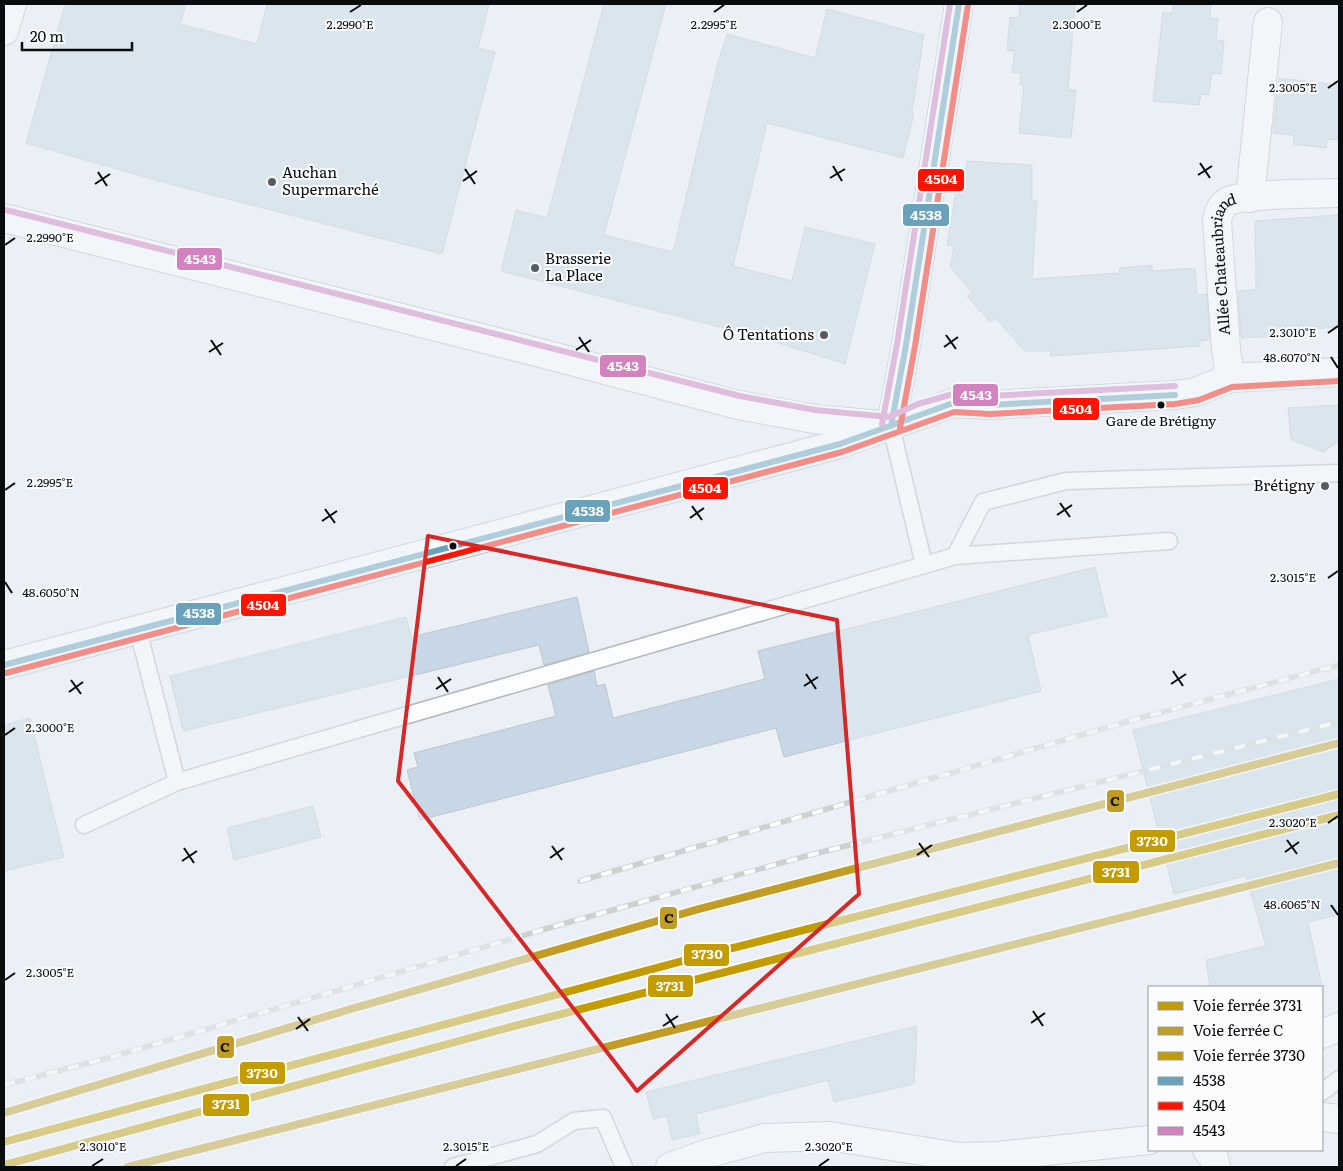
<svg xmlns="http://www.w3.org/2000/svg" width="1343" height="1171" font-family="Literata,serif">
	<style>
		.building { fill: #c8d7e5; stroke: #c0c5c9 }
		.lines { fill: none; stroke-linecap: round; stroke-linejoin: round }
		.service-casing { stroke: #b5b9bd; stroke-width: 19 }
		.minor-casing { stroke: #b5b9bd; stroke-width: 30 }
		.secondary-casing { stroke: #b5b9bd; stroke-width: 30 }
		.service { stroke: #fcfdfe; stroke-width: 16 }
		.minor { stroke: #fcfdfe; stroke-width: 28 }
		.secondary { stroke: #fcfdfe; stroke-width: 28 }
		.rail-casing { stroke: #cfd1d1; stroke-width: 5.5 }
		.rail { stroke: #fafcfe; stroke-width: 4; stroke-dasharray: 11; stroke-linecap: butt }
		.bus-1-casing { stroke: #fafcfe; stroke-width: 10 }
		.bus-2-casing { stroke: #fafcfe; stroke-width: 10 }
		.bus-3-casing { stroke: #fafcfe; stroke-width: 10 }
		.bus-1 { stroke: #6aa2bb; stroke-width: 6 }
		.bus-2 { stroke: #ff1400; stroke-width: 6 }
		.bus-3 { stroke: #d282be; stroke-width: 6 }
		.rail-1-casing { stroke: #fafcfe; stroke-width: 11 }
		.rail-2-casing { stroke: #fafcfe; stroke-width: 11 }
		.rail-3-casing { stroke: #fafcfe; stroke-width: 11 }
		.rail-1 { stroke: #c39b02; stroke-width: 8 }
		.rail-2 { stroke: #c19d25; stroke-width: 8 }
		.rail-3 { stroke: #c39b02; stroke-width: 8 }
		.marked { fill: none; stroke: #d62828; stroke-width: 4; stroke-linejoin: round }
		.ticks { fill: none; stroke: #080c0f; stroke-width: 2 }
		.poi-dot { fill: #575c60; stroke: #fafcfe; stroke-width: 2 }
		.bus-dot { fill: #080c0f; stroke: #fafcfe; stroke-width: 2 }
		.labels { text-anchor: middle; stroke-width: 4; stroke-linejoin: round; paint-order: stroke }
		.bus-label { font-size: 14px; fill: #080c0f; stroke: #fafcfe }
		.poi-label { font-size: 15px; fill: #080c0f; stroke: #fafcfe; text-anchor: start }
		.street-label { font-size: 15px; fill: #080c0f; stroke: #fafcfe }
		.ticks-label { font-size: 12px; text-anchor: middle; fill: #080c0f; stroke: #fafcfe; stroke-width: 4; stroke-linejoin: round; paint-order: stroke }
		.line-badge { stroke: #fafcfe; stroke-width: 2 }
		.badge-label { font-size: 14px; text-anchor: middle; font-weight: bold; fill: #fff }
		.pale-badge-label { font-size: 14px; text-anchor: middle; font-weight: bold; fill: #111 }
	</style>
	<rect width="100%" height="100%" fill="#eaf0f6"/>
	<!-- building -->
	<g class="building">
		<path d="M65 4H186L180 24 257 44 267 4H489L478 48 495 52 442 254 166 183 26 143Z"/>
		<path d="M604 4H666L604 235 673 252 718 62 727 34 815 58 827 9 924 35 912 112 914 113 903 158 767 123 733 266 792 281 805 227 875 244 845 364 763 338 501 271 516 210 547 218Z"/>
		<path d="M1020 4H1075L1068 90H1076L1071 138 1019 133 1024 85H1020L1021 73 1012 72 1015 51 1007 50 1010 17 1019 18Z"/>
		<path d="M1173 4H1211L1210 18H1218L1216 40 1224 41 1221 74 1212 73 1209 95 1201 94 1199 105 1153 101 1163 12 1172 13Z"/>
		<path d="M1279 78 1339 85V140L1327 139 1326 148 1293 144 1294 135 1273 133Z"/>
		<path d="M967 161 1032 165V201H1037L1032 279 1120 273 1119 268 1152 265V271L1195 268 1197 295 1207 294 1210 340 1200 341V346L1051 356 1050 351H1025L995 318 990 322 967 296 972 292 950 267 954 246 947 245 957 186 963 187Z"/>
		<path d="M1339 215V327L1279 331V336L1241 338 1238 291 1256 289 1255 221Z"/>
		<path d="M1339 405V441L1323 452 1291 439 1288 408Z"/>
		<path d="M1095 567 1107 616 1028 635 1041 691 784 757 776 728 420 820 407 770 418 767 414 753 556 716 548 685 594 671 597 686 605 684 613 718 765 679 758 651Z"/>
		<path d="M577 597 589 652 544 665 539 645 183 731 170 676 406 617 411 637Z"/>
		<path d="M1339 679V915L1308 922 1322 987H1210L1206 960 1266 946 1246 876 1174 894 1133 730Z"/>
		<path d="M30 718 64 857 4 871V725Z"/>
		<path d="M313 806 321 837 234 860 227 828Z"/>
		<path d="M917 1026 914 1084 834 1102 828 1080 696 1114 700 1134 672 1140 667 1116 653 1119 646 1092Z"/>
	</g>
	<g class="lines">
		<defs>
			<g id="service">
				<path d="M891 426 924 565"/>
				<path d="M955 556 983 502 1066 481 1339 473"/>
				<path d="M138 630 177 782"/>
				<path d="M84 825 177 782 955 556 1169 541"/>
				<path d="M1322 1092 1339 1079"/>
				<path d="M453 1167 537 1144 574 1121 603 1118 624 1167"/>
			</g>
			<g id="minor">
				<path d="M4 31 12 4"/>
				<path d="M1250 198 1268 22"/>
				<path d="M4 218 529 350 738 405 814 419 891 426 906 345 959 4"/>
				<path id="s1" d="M1230 378 1226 349 1217 220C1219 212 1221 205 1229 201 1247 193 1316 194 1339 193"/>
				<path d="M1322 1034 1339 1027"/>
				<path d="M1322 1117 1339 1119"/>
				<path d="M1207 1150 1214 1158 1216 1167"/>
				<path d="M670 1167 706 1154 765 1138 829 1136 959 1157 998 1156 1149 1140"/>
			</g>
			<path id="secondary" d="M4 665 840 444 953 403 990 405 1175 395 1196 392 1230 378 1339 372"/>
		</defs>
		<!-- service casing -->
		<use href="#service" class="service-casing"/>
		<!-- minor casing -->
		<use href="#minor" class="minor-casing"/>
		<!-- secondary casing -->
		<use href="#secondary" class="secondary-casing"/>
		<!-- service -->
		<use href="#service" class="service"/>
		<!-- minor -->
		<use href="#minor" class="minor"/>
		<!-- secondary -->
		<use href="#secondary" class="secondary"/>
		<defs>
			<g id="rail">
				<path d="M580 881 1136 719 1339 665"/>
				<path d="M4 1085 112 1057 552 927 806 856 1339 722"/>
			</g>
		</defs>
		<!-- rail casing -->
		<use href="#rail" class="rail-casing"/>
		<!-- rail -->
		<use href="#rail" class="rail"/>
		<defs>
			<g id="bus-1">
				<path d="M891 426 906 345 959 4"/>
				<path d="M4 665 840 444 953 403 990 405 1175 395"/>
			</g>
			<g id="bus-2">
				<path d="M900 428 915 346 968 5"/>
				<path d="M6 673 842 452 954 412 990 414 1175 404 1199 400 1232 387 1339 381"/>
			</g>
			<g id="bus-3">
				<path d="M6 210 740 396 815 410 889 417 918 404 953 394 990 396 1175 386"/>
				<path d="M882 424 897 344 950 4"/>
			</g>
		</defs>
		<!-- bus-1 casing -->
		<use href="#bus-1" class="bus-1-casing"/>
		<!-- bus-2 casing -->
		<use href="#bus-2" class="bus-2-casing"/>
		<!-- bus-3 casing -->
		<use href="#bus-3" class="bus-3-casing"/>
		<!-- bus-1 -->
		<use href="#bus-1" class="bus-1"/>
		<!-- bus-2 -->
		<use href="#bus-2" class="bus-2"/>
		<!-- bus-3 -->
		<use href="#bus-3" class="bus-3"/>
		<defs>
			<path id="rail-1" d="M4 1165 503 1029 1339 815"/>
			<g id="rail-2">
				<path d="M4 1113 351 1009 699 909 1339 743"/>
				<path d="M128 1167 1339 863"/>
			</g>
			<path id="rail-3" d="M4 1142 705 955 1339 794"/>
		</defs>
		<!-- rail-1 casing -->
		<use href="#rail-1" class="rail-1-casing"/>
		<!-- rail-2 casing -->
		<use href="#rail-2" class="rail-2-casing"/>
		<!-- rail-3 casing -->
		<use href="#rail-3" class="rail-3-casing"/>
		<!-- rail-1 -->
		<use href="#rail-1" class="rail-1"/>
		<!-- rail-2 -->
		<use href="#rail-2" class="rail-2"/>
		<!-- rail-3 -->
		<use href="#rail-3" class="rail-3"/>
	</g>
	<!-- marked area -->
	<path d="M0 0H1343V1171H0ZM428 536 837 620 859 894 637 1091 398 781Z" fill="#eaf0f6" fill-opacity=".55" fill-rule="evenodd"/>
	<path class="marked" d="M428 536 837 620 859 894 637 1091 398 781Z"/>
	<!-- ticks -->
	<path class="ticks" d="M350 12 361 5M714 12 724 5M1077 12 1087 5M1328 88 1338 81M1200 163 1210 178M833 166 842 181M465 169 475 184M98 172 107 186M1198 175 1212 166M830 178 845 169M463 181 477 171M95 184 110 174M5 245 15 238M1328 333 1338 326M946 335 956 349M579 337 589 352M211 340 221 355M944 347 958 337M576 350 591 340M209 352 223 343M1331 357 1338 368M5 490 15 483M1060 503 1070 517M692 506 702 520M325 509 335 523M1057 515 1072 505M690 518 704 508M322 521 337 511M1328 578 1338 571M5 582 12 593M1173 671 1183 686M806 674 816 689M438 677 448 692M71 680 81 694M1171 684 1186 674M804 686 818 677M436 689 451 679M69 692 83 682M5 735 15 728M1328 823 1338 816M1287 840 1297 854M919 843 929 857M552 846 562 860M184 848 194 863M1285 852 1299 842M917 855 932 845M550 858 564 848M182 861 197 851M1331 905 1338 915M5 980 15 973M1033 1011 1043 1026M666 1014 675 1028M298 1017 308 1031M1031 1023 1045 1013M663 1026 678 1016M296 1029 310 1019M92 1166 103 1159M456 1166 466 1159M819 1166 829 1159"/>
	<!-- markers -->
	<g class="poi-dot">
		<circle cx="272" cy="182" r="5"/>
		<circle cx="535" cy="268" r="5"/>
		<circle cx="824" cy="335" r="5"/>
		<circle cx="1325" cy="486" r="5"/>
	</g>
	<g class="bus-dot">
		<circle cx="1161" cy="405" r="4.5"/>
		<circle cx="453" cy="546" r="4.5"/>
	</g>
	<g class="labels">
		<!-- bus labels -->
		<g class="bus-label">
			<text x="1161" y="426">Gare de Brétigny</text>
		</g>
		<!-- poi labels -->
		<g class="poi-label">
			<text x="282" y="178">Auchan<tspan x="282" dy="17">Supermarché</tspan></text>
			<text x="545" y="264">Brasserie<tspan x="545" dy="17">La Place</tspan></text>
			<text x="814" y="340" text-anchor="end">Ô Tentations</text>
			<text x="1315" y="491" text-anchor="end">Brétigny</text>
		</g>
		<!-- street labels -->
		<g class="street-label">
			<text dy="5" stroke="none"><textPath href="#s1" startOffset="116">Allée Chateaubriand</textPath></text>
		</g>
	</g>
	<g class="ticks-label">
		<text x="714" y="29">2.2995°E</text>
		<text x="350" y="29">2.2990°E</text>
		<text x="1077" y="29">2.3000°E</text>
		<text x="1293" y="92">2.3005°E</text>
		<text x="50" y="242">2.2990°E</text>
		<text x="1293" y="337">2.3010°E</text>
		<text x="1292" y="362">48.6070°N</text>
		<text x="50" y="487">2.2995°E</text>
		<text x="1293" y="582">2.3015°E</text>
		<text x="51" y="597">48.6050°N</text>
		<text x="50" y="732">2.3000°E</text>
		<text x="1293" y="827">2.3020°E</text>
		<text x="1292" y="909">48.6065°N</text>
		<text x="50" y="977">2.3005°E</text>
		<text x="103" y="1151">2.3010°E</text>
		<text x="466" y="1151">2.3015°E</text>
		<text x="829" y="1151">2.3020°E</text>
	</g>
	<g class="line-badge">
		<rect x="917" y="168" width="48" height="24" rx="5" fill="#ff1400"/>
		<rect x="902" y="203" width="48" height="24" rx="5" fill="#6aa2bb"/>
		<rect x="176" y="247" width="47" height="24" rx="5" fill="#d282be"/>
		<rect x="599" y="354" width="48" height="24" rx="5" fill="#d282be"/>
		<rect x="952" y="383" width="47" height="24" rx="5" fill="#d282be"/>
		<rect x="1052" y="397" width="48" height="24" rx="5" fill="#ff1400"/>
		<rect x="682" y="476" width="47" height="24" rx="5" fill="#ff1400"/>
		<rect x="564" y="499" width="47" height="24" rx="5" fill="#6aa2bb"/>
		<rect x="240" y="593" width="47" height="24" rx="5" fill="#ff1400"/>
		<rect x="175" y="602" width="47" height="24" rx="5" fill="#6aa2bb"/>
		<rect x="1106" y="789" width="19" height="24" rx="5" fill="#c19d25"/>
		<rect x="1129" y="829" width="47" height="24" rx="5" fill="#c39b02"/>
		<rect x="1092" y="860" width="48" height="24" rx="5" fill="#c39b02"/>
		<rect x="659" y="906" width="19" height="24" rx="5" fill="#c19d25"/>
		<rect x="683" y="943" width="47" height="24" rx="5" fill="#c39b02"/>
		<rect x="647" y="974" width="47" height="24" rx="5" fill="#c39b02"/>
		<rect x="216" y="1035" width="19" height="24" rx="5" fill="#c19d25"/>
		<rect x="239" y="1061" width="47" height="24" rx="5" fill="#c39b02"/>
		<rect x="202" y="1093" width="48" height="24" rx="5" fill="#c39b02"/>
	</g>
	<g class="badge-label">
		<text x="941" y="184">4504</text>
		<text x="926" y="220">4538</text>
		<text x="200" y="264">4543</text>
		<text x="623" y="371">4543</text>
		<text x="976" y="400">4543</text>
		<text x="1076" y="414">4504</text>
		<text x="705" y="493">4504</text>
		<text x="588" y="516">4538</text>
		<text x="263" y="610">4504</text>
		<text x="199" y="618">4538</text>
		<text x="1152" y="846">3730</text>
		<text x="1116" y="877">3731</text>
		<text x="707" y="959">3730</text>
		<text x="670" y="991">3731</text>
		<text x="262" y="1078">3730</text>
		<text x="226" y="1109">3731</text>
	</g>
	<g class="pale-badge-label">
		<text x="1115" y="806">C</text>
		<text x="669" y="923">C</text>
		<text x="225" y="1052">C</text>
	</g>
	<!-- border -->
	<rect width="1343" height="1171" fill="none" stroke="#080c0f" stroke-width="10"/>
	<!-- legend -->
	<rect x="1148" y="986" width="175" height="165" fill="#fafcfe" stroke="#999c9e"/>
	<rect x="1158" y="1002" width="25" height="8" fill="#c39b02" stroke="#999c9e"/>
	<text x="1193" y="1011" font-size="15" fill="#080c0f">Voie ferrée 3731</text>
	<rect x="1158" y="1027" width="25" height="8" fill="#c19d25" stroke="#999c9e"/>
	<text x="1193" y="1036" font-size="15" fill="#080c0f">Voie ferrée C</text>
	<rect x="1158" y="1052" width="25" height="8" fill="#c39b02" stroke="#999c9e"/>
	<text x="1193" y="1061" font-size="15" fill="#080c0f">Voie ferrée 3730</text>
	<rect x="1158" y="1077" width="25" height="8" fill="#6aa2bb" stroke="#999c9e"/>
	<text x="1193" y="1086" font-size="15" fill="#080c0f">4538</text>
	<rect x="1158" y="1102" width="25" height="8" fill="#ff1400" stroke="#999c9e"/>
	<text x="1193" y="1111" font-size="15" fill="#080c0f">4504</text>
	<rect x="1158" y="1127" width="25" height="8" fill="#d282be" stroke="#999c9e"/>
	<text x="1193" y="1136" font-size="15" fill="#080c0f">4543</text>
	<!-- scale -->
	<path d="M22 42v8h110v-8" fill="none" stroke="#080c0f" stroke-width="2.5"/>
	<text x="30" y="42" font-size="15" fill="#080c0f" stroke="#fafcfe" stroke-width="4" paint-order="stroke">20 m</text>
</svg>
